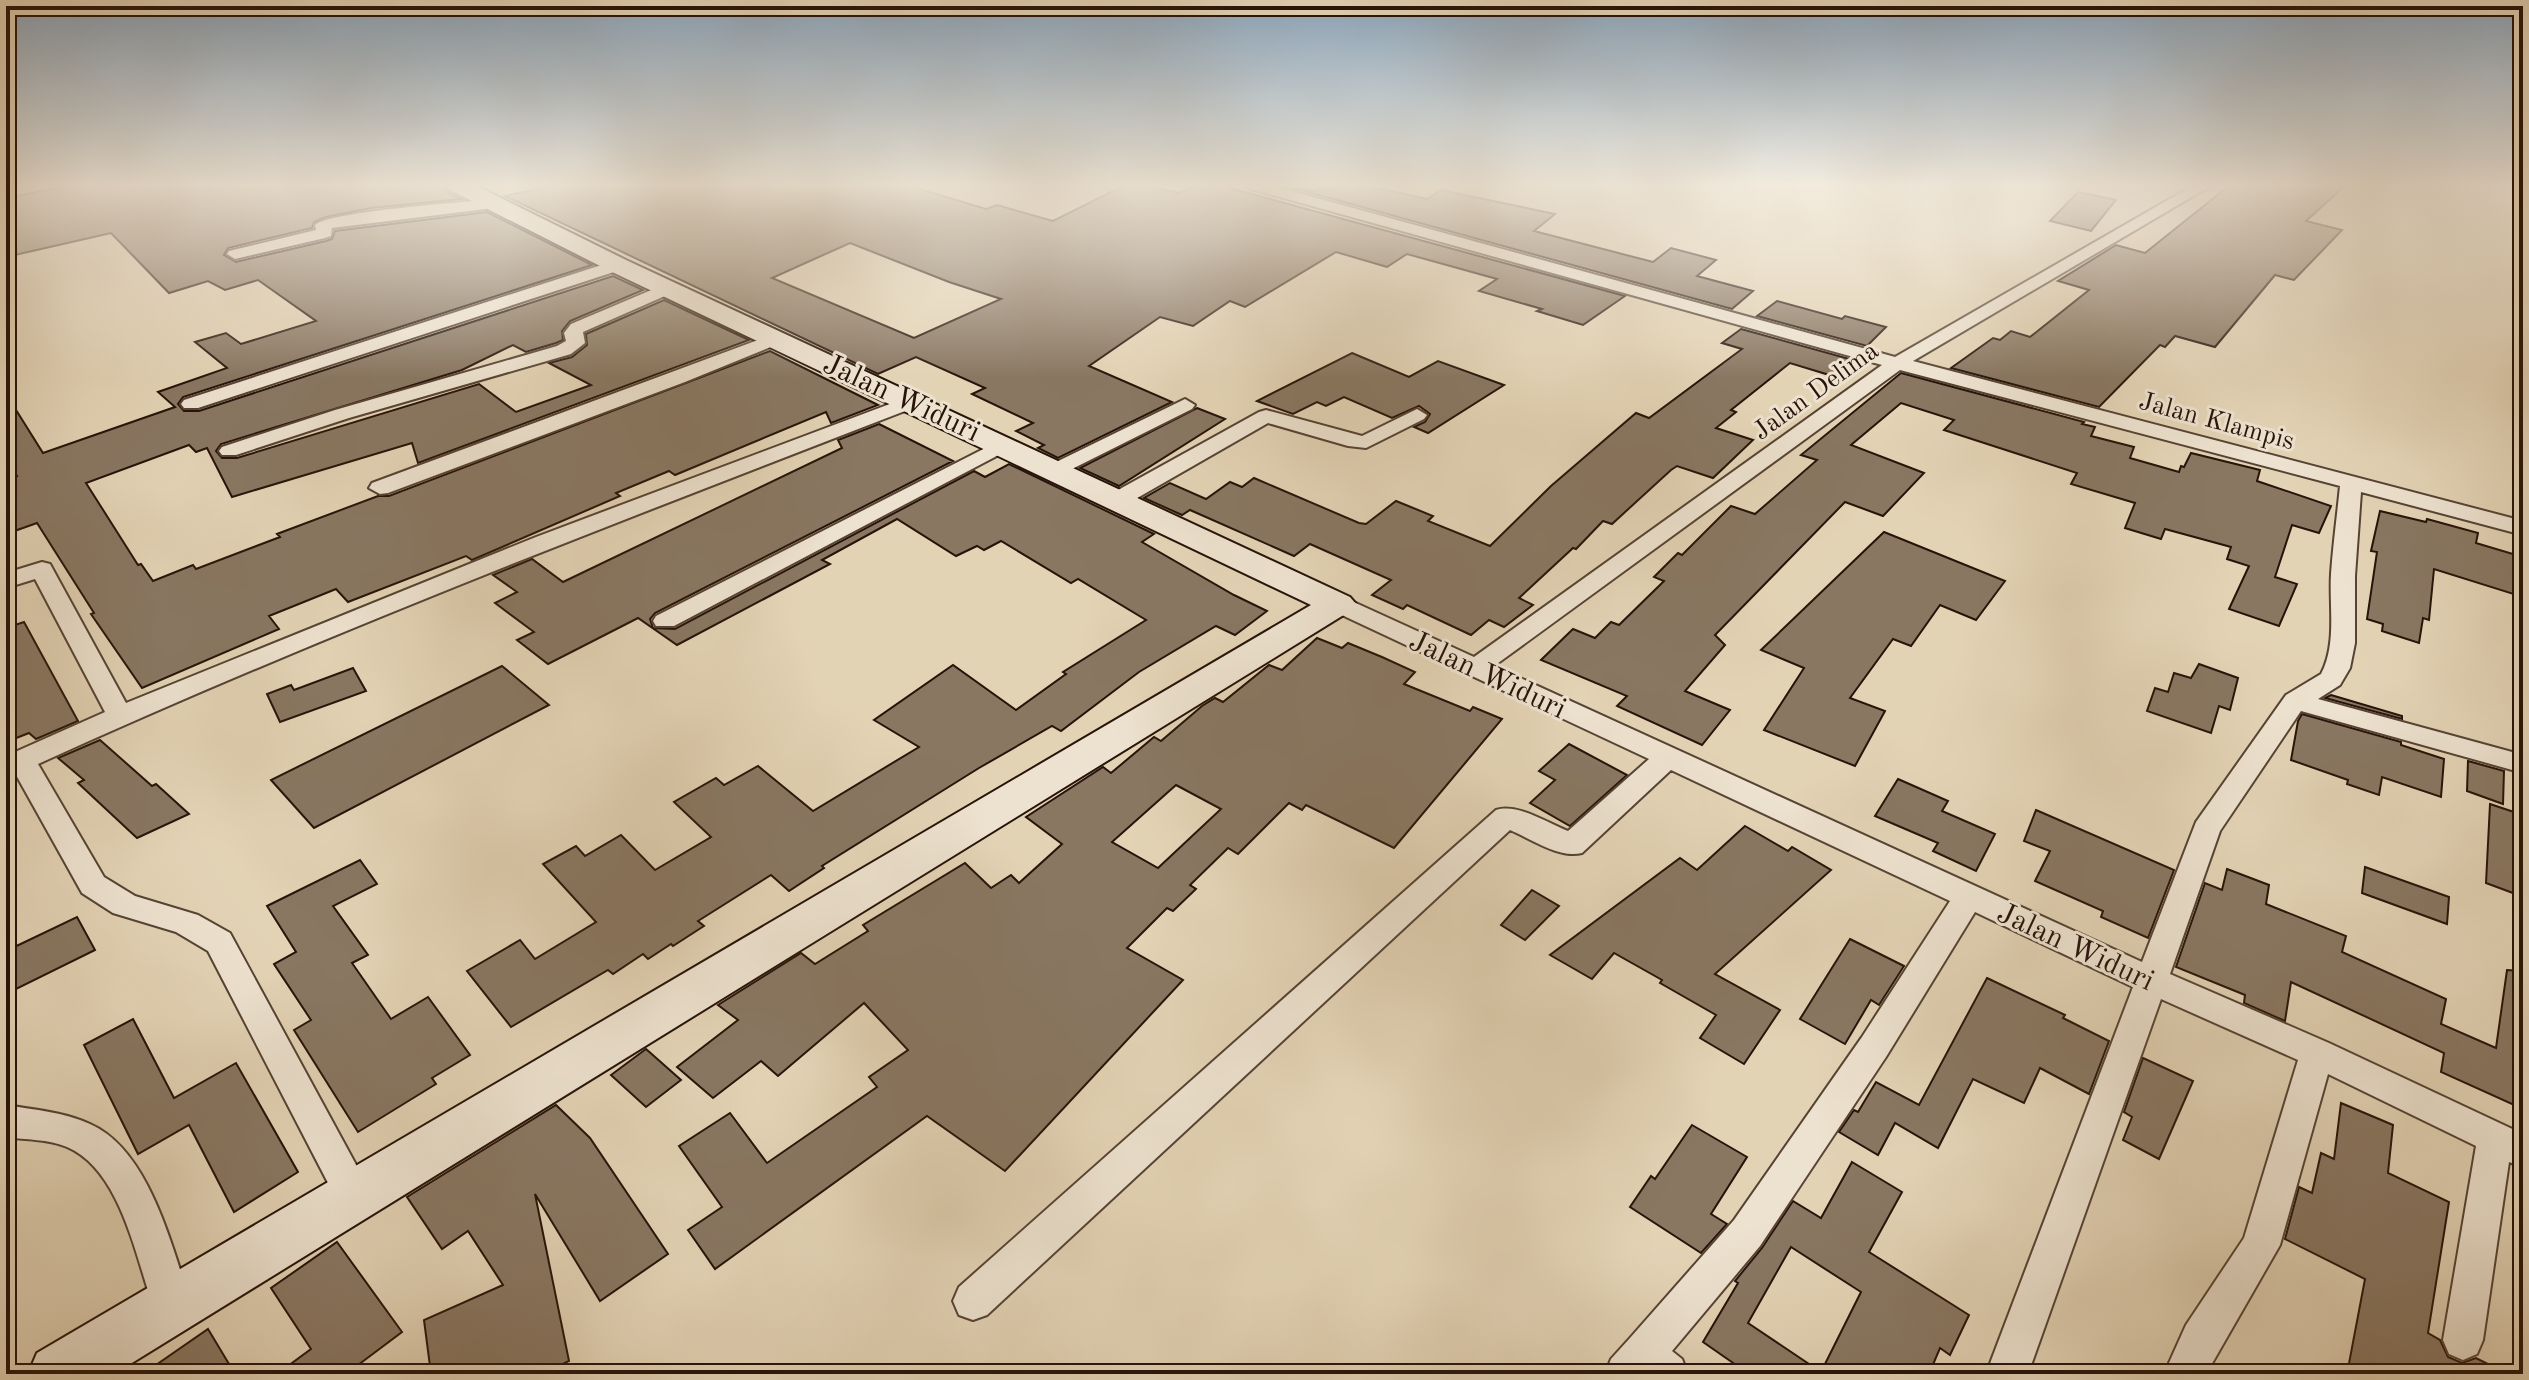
<svg xmlns="http://www.w3.org/2000/svg" width="2529" height="1380" font-family="'Old Standard TT',serif">
	<style>
		.building { fill: #897762; stroke: #271309; stroke-width: 2; fill-rule: evenodd }
		.lines { fill: none; stroke-linecap: round; stroke-linejoin: round }
		.minor-casing { stroke: #564334; stroke-width: 4 }
		.secondary-casing { stroke: #271309; stroke-width: 4 }
		.minor { fill: #ede2cf; fill-rule: evenodd }
		.secondary { fill: #ede2cf; fill-rule: evenodd }
		.labels { text-anchor: middle; stroke-width: 6; stroke-linejoin: round; paint-order: stroke }
		.far-street-label { font-size: 26px; fill: #271309; stroke: #ede2cf }
		.street-label { font-size: 30px; fill: #271309; stroke: #ede2cf }
	</style>
	<rect width="100%" height="100%" fill="#e3d3b5"/>
	<filter id="stains"><feTurbulence type="fractalNoise" baseFrequency=".0025" numOctaves="4"/><feColorMatrix values="0 0 0 0 .2 0 0 0 0 .09 0 0 0 0 .02 0 0 0 .5 -.17"/></filter>
	<radialGradient id="worn" r=".72"><stop offset=".6" stop-color="#630" stop-opacity="0"/><stop offset="1" stop-color="#630" stop-opacity=".3"/></radialGradient>
	<!-- building -->
	<g class="building">
		<path d="M73 185H444L449 193 461 199 371 208 326 217 314 222 312 228 228 248 224 255 236 262 326 241 332 239 335 231 487 212 592 265 183 397 178 404 184 411H199L613 276 643 290 570 321 562 331 563 340 556 343 526 352 513 345 462 370 221 444 216 451 222 458H237L479 384 516 412 591 385 549 363 572 357 587 345 586 334 664 300 749 340 418 463 412 443 232 497 207 448 196 452 189 445 86 483 138 565 141 564 153 581 193 565 196 569 280 537 277 534 378 496H389L770 351 878 405 831 423 826 412 675 475 669 471 616 493 620 496 472 560 466 556 348 602 336 589 269 616 279 629 142 688 91 614 94 613 37 523 6 534V479L17 476 6 456V394L43 453 175 407 158 392 227 368 195 342 226 333 241 344 316 321 258 280 225 290 208 281 169 293 111 233 6 257V198Z"/>
		<path d="M555 185H906L986 209 997 205 1053 221 1125 185H1143L1178 193 1198 185H1219L1625 296 1583 325 1537 311 1542 309 1479 291 1497 279 1407 254 1387 267 1336 252 1245 307 1230 301 1193 326 1160 317 1089 366 1172 402 1058 458 1038 448 1044 445 1016 431 1033 423 972 394 985 388 916 357 878 374 505 196ZM850 243 949 282 1001 299 914 338 772 278Z"/>
		<path d="M1328 185H1365L1427 199 1441 190 1555 214 1534 231 1653 262 1671 248 1716 260 1697 276 1753 291 1732 309 1293 188 1313 191Z"/>
		<path d="M2230 185H2346L2306 221 2342 230 2294 280 2275 275 2215 347 2175 336 2165 347 2160 345 2099 407 1951 368 1993 338 2000 340 2011 331 2030 337 2089 290 2058 281 2116 245 2145 253Z"/>
		<path d="M2078 192 2116 200 2091 231 2050 221Z"/>
		<path d="M1777 301 1842 319 1845 316 1886 327 1867 346 1757 316Z"/>
		<path d="M1741 329 1853 360 1836 377 1790 363 1731 410 1736 412 1716 428 1753 440 1713 478 1677 466 1671 470 1612 524 1603 521 1576 549 1573 548 1519 598 1533 605 1504 627 1489 620 1471 635 1407 605 1403 609 1372 595 1391 580 1310 544 1294 556 1190 510 1182 515 1144 498 1170 483 1206 499 1230 482 1242 487 1254 478 1359 523 1366 524 1396 501 1433 516 1428 521 1490 546 1551 486 1636 413 1649 418 1742 349 1722 343Z"/>
		<path d="M1352 353 1409 377 1438 361 1504 385 1428 433 1414 427 1425 422 1430 414 1419 406 1392 418 1344 397 1326 406 1317 402 1293 414 1257 401Z"/>
		<path d="M1901 373 2084 422 2082 424 2095 427 2091 436 2134 447 2130 458 2179 472 2181 466 2184 467 2191 453 2260 470 2257 481 2331 506 2319 533 2292 525 2275 577 2297 584 2279 626 2229 609 2249 566 2227 559 2231 547 2165 529 2161 539 2125 528 2135 503 2071 484 2077 473 1944 430 1954 420 1901 403 1851 445 1924 473 1883 516 1845 502 1715 635 1725 645 1685 691 1730 710 1702 745 1617 706 1627 696 1541 660 1573 629 1595 638 1611 622 1619 625 1664 581 1654 577 1678 553 1682 555 1731 506 1755 514 1817 460 1801 455Z"/>
		<path d="M1197 408 1225 419 1119 486 1080 468Z"/>
		<path d="M879 424 953 461 655 613 650 619 653 628 675 629 974 471 985 477 1009 464 1154 534 1142 542 1234 595 1267 611 1235 635 1216 626 1139 672 1061 731 1052 726 979 768 822 866 824 868 789 891 771 875 698 921 704 926 673 946 671 944 648 959 643 954 613 974 608 970 511 1027 467 971 520 940 535 959 596 922 543 864 576 846 585 856 621 835 655 870 711 837 674 802 716 778 724 785 758 766 813 811 919 747 874 720 953 665 1016 710 1066 674 1063 672 1146 620 1078 579 1071 583 1001 541 984 550 977 546 956 556 897 519 822 560 830 564 677 645 638 618 548 664 517 640 534 632 495 603 517 592 493 575 532 559 563 582 842 448 838 440Z"/>
		<path d="M2380 511 2426 522 2427 519 2478 533 2476 543 2523 557V597L2434 569 2429 620 2423 618 2419 643 2382 631 2383 624 2367 619 2377 552 2371 551Z"/>
		<path d="M1884 532 2005 581 1976 620 1940 605 1911 646 1893 639 1850 698 1885 711 1855 766 1764 730 1804 668 1761 650Z"/>
		<path d="M24 622 78 721 36 739 29 733 6 742V628Z"/>
		<path d="M1317 638 1342 648 1348 643 1382 657 1415 672 1404 684 1470 711 1473 707 1502 719 1394 848 1306 805 1302 810 1289 803 1238 854 1228 848 1190 885 1196 889 1173 911 1167 908 1127 948 1183 980 1005 1171 927 1116 715 1269 688 1230 722 1207 679 1146 730 1113 767 1163 877 1087 869 1077 908 1050 864 1003 778 1076 761 1061 713 1098 677 1067 738 1020 718 1005 801 953 815 964 868 931 863 925 965 863 991 888 1011 875 1019 883 1062 844 1026 817 1103 767 1111 773 1154 737 1161 741 1202 706 1215 698 1223 702 1269 665 1282 670ZM1176 785 1221 809 1158 868 1112 842Z"/>
		<path d="M2199 664 2238 678 2230 710 2219 706 2211 733 2147 711 2155 688 2168 692 2174 673 2191 678Z"/>
		<path d="M502 666 549 705 314 828 271 780Z"/>
		<path d="M353 668 366 691 280 722 267 694 291 685 294 690Z"/>
		<path d="M2331 695 2402 716V719L2325 698Z"/>
		<path d="M2302 714 2401 742V745L2444 759 2441 797 2382 777 2379 795 2347 784 2348 780 2291 760 2298 721Z"/>
		<path d="M100 740 152 786 156 784 189 814 137 838 78 783 84 780 58 758Z"/>
		<path d="M1569 744 1627 775 1570 826 1530 803 1555 780 1539 771Z"/>
		<path d="M2468 761 2504 771 2503 804 2467 791Z"/>
		<path d="M1898 779 1948 801 1942 811 1995 834 1976 871 1933 851 1938 843 1875 816Z"/>
		<path d="M2490 804 2523 815 2521 896 2486 883Z"/>
		<path d="M2036 810 2174 870 2148 938 2101 917 2103 911 2035 881 2050 851 2024 841Z"/>
		<path d="M1745 826 1788 851 1792 847 1831 870 1715 974 1780 1010 1744 1064 1700 1038 1716 1015 1660 983 1662 980 1614 953 1592 979 1550 955 1680 858 1697 870Z"/>
		<path d="M360 860 377 884 333 906 368 955 352 963 391 1019 428 997 470 1055 432 1078 436 1084 358 1132 294 1030 311 1020 274 964 296 952 267 906Z"/>
		<path d="M2365 867 2449 897 2447 924 2362 893Z"/>
		<path d="M2227 869 2269 885 2266 904 2346 936 2342 952 2446 999 2441 1024 2496 1048 2507 970 2523 971V1109L2441 1072 2444 1053 2291 982 2285 1021 2244 1003 2245 995 2176 967 2205 883 2222 890Z"/>
		<path d="M1532 890 1559 906 1525 940 1501 925Z"/>
		<path d="M77 917 95 950 6 994V951Z"/>
		<path d="M1850 939 1904 966 1879 1005 1871 1000 1845 1044 1800 1019Z"/>
		<path d="M1987 978 2065 1015 2063 1018 2109 1041 2089 1094 2040 1068 2024 1103 1973 1079 1938 1148 1895 1123 1878 1155 1839 1132 1854 1110 1858 1112 1876 1082 1919 1105Z"/>
		<path d="M133 1019 174 1098 236 1063 298 1172 234 1212 189 1125 138 1154 84 1045Z"/>
		<path d="M646 1049 681 1080 646 1107 611 1075Z"/>
		<path d="M2143 1058 2193 1081 2159 1159 2123 1140 2132 1117 2124 1112Z"/>
		<path d="M2341 1103 2393 1125 2388 1173 2449 1202 2428 1333 2440 1340 2448 1357 2462 1363 2476 1358 2508 1374H2347L2365 1279 2285 1239 2299 1187 2312 1193 2321 1153 2334 1159Z"/>
		<path d="M556 1105 590 1138 668 1254 600 1301 535 1194 569 1361 542 1374H431L424 1320 503 1285 468 1231 442 1249 407 1197Z"/>
		<path d="M1692 1125 1747 1157 1711 1214 1727 1224 1701 1253 1630 1207 1651 1176 1655 1179Z"/>
		<path d="M1852 1162 1902 1192 1869 1252 1969 1315 1950 1355 1940 1348 1929 1374H1749L1703 1342 1738 1283 1735 1281 1762 1248 1793 1201 1821 1218ZM1791 1247 1861 1292 1821 1372 1748 1323Z"/>
		<path d="M337 1242 402 1332 346 1374H277L311 1349 271 1288Z"/>
		<path d="M208 1329 235 1374H143Z"/>
	</g>
	<g class="lines">
		<defs>
			<g id="minor">
				<path d="M1246 185H1269L1895 357 2194 185H2212L1913 361 2523 521V535L2361 492 2355 576V643L2350 668 2340 685 2318 699 2523 755V773L2301 711 2220 831 2170 974 2329 1043 2523 1134V1167L2509 1162 2483 1340 2477 1354 2463 1360 2449 1354 2443 1340 2476 1146 2328 1074 2280 1245 2206 1374H2164L2186 1325 2244 1238 2298 1060 2161 999 2028 1374H1986L2133 987 1975 912 1886 1057 1760 1246 1672 1351 1682 1359 1688 1374H1605L1611 1359 1630 1338 1734 1220 1862 1037 1950 901 1671 770 1582 853C1560 859 1531 839 1510 830L987 1315 973 1320 959 1315 953 1301 959 1287 1496 810C1518 803 1547 823 1568 831L1649 759 1329 609 1326 604 1329 599H1347L1474 657 1882 365 1248 188ZM1900 370 2340 486C2337 516 2333 545 2331 574 2329 606 2337 644 2321 674L2286 695 2196 822 2142 962 1494 666Z"/>
				<path d="M497 199 502 201V207L332 228 331 236 325 238 235 259 227 254 229 251 316 230 315 225C331 211 467 202 497 199Z"/>
				<path d="M617 260 625 265 623 269 198 408H184L181 404 184 400Z"/>
				<path d="M668 283 674 284 677 288 674 292 583 332 585 343 571 354 349 418 236 455H222L219 451 222 447 335 410 557 346 566 341 564 333 571 324Z"/>
				<path d="M777 333 783 334 786 338 783 342 685 382 388 493 380 494 369 488 372 483Z"/>
				<path d="M911 396 921 402 918 406C623 520 326 633 38 764L104 877 135 896 198 915 230 933 373 1196 367 1208 354 1213 341 1208 208 951 176 932 113 913 82 893 15 773 6 775V756L105 712 35 579 6 588V573L42 562 50 564 126 703 536 537Z"/>
				<path d="M1185 399 1195 405 1192 409 1062 474 1055 476 1044 470 1048 466Z"/>
				<path d="M1417 409 1427 415 1424 419 1366 448 1348 446 1268 423 1125 505 1117 507 1106 500 1109 495 1259 412 1266 410 1362 436Z"/>
				<path d="M1003 439 1013 445 1010 449 674 626H656L653 621 656 616Z"/>
				<path d="M6 1105C35 1110 64 1112 90 1124 151 1151 172 1250 193 1308L187 1322 173 1327 159 1322C137 1269 125 1172 67 1147 49 1139 25 1140 6 1137Z"/>
			</g>
			<path id="secondary" d="M447 185H475L626 260 1350 597 1356 604 1350 611 114 1374H28L37 1353 1311 605 608 270 450 190Z"/>
		</defs>
		<!-- minor casing -->
		<use href="#minor" class="minor-casing"/>
		<!-- secondary casing -->
		<use href="#secondary" class="secondary-casing"/>
		<!-- minor -->
		<use href="#minor" class="minor"/>
		<!-- secondary -->
		<use href="#secondary" class="secondary"/>
	</g>
	<!-- sky -->
	<linearGradient id="sky" x2="0" y2="1"><stop stop-color="#8ca6bc"/><stop offset="0.49" stop-color="#f2ebde"/><stop offset="1" stop-color="#f2ebde" stop-opacity="0"/></linearGradient>
	<rect width="2529" height="378" fill="url(#sky)"/>
	<g class="labels">
		<!-- far-street labels -->
		<g class="far-street-label">
			<text transform="translate(1815 390) rotate(-36)" y="9">Jalan Delima</text>
			<text transform="translate(2217 420) rotate(15)" y="9">Jalan Klampis</text>
		</g>
		<!-- street labels -->
		<g class="street-label">
			<text transform="translate(902 397) rotate(25)" y="10">Jalan Widuri</text>
			<text transform="translate(1488 674) rotate(25)" y="10">Jalan Widuri</text>
			<text transform="translate(2076 946) rotate(25)" y="10">Jalan Widuri</text>
		</g>
	</g>
	<!-- margin -->
	<rect width="2529" height="1380" fill="none" stroke="#e3d3b5" stroke-width="32"/>
	<rect x="8" y="8" width="2513" height="1364" fill="none" stroke="#271309" stroke-width="4"/>
	<rect x="16" y="16" width="2497" height="1348" fill="none" stroke="#271309" stroke-width="2"/>
	<rect width="100%" height="100%" filter="url(#stains)"/>
	<rect width="100%" height="100%" fill="url(#worn)"/>
</svg>
